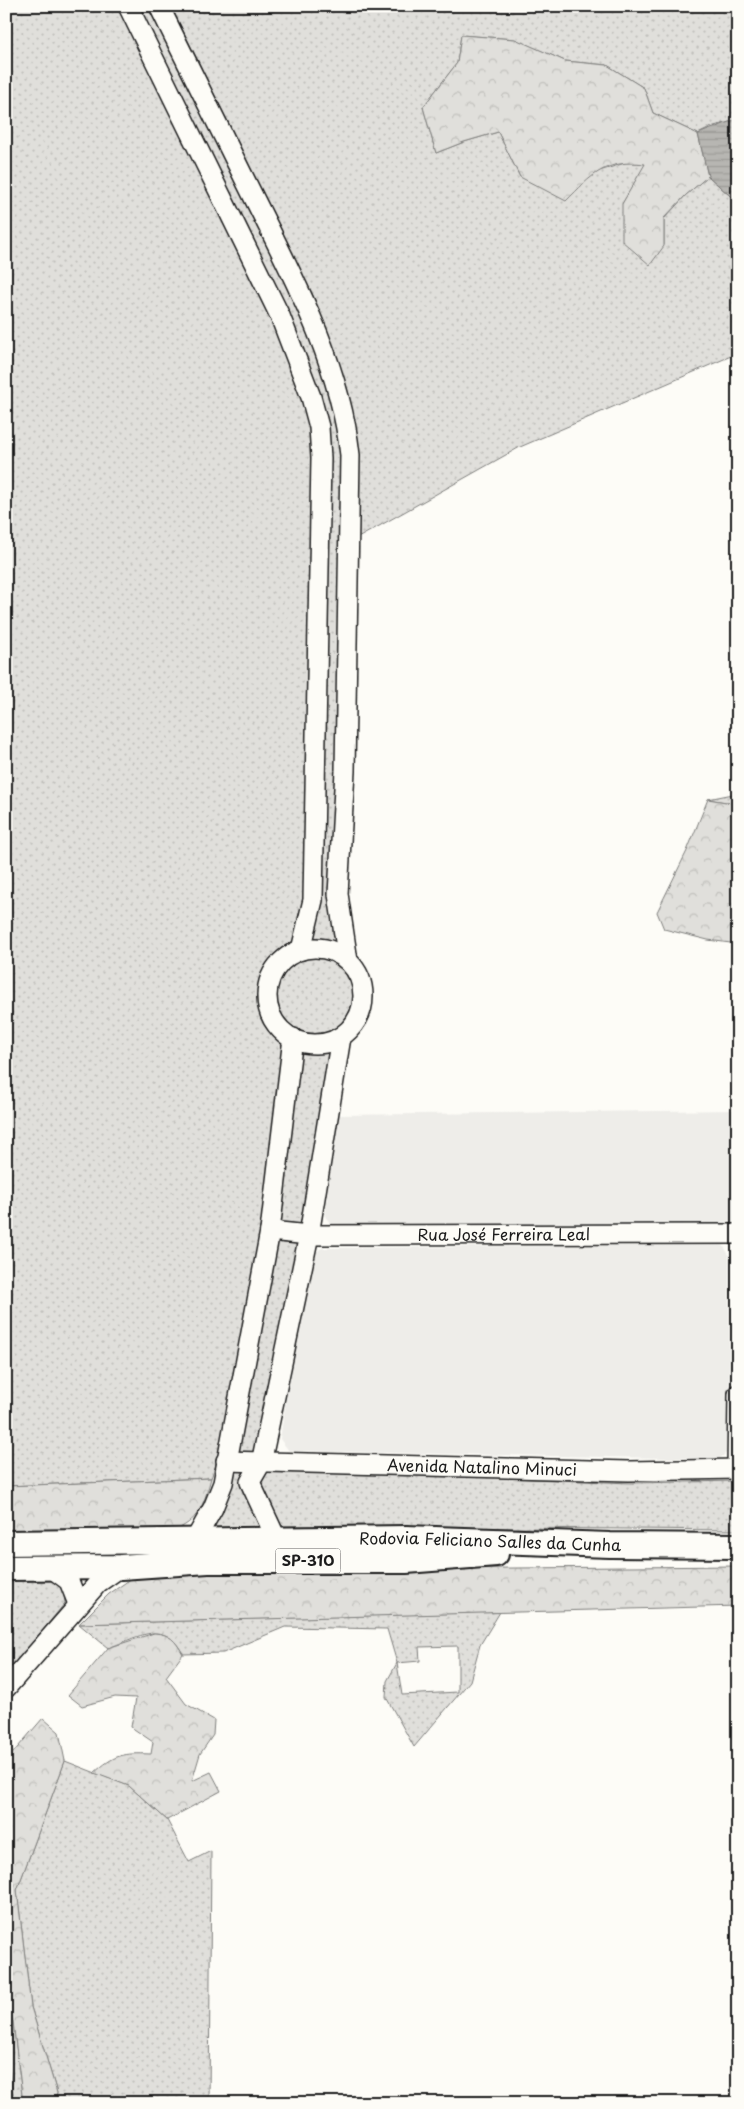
<svg xmlns="http://www.w3.org/2000/svg" width="744" height="2109" font-family="'Playpen Sans',sans-serif">
	<style>
		.built { fill: #eeede9 }
		.grass { fill: url(#grass-dots); stroke: #7e7e7c; fill-rule: evenodd }
		.forest { fill: url(#forest-crowns); stroke: #7e7e7c }
		.water { fill: url(#water-rules); stroke: #797876 }
		.lines { fill: none; stroke-linecap: round; stroke-linejoin: round }
		.stream { stroke: #797876; stroke-width: 5 }
		.minor-casing { stroke: #1c1c1c; stroke-width: 22 }
		.major-casing { stroke: #1c1c1c; stroke-width: 28 }
		.minor { stroke: #fdfcf7; stroke-width: 19 }
		.major { stroke: #fdfcf7; stroke-width: 24 }
		.labels { text-anchor: middle; stroke-width: 5; stroke-linejoin: round; paint-order: stroke }
		.shield { fill: #fdfcf7; stroke: #605f5e; stroke-width: 1 }
		.shield-label { font-size: 15px; font-weight: bold; fill: #1c1c1c }
		.street-label { font-size: 16px; fill: #1c1c1c; stroke: #fdfcf7 }
	</style>
	<defs>
		<pattern id="grass-dots" width="8" height="8" patternUnits="userSpaceOnUse" patternTransform="scale(1.25)"><rect width="8" height="8" fill="#e0dfdb"/><path d="M2 2h.1M6 6h.1" fill="none" stroke="#c0bfbb" stroke-width="1.8" stroke-linecap="round"/></pattern>
		<pattern id="forest-crowns" width="20" height="18" patternUnits="userSpaceOnUse" patternTransform="scale(1.25)"><rect width="20" height="18" fill="#e0dfdb"/><path d="M2 6a3 3 0 1 1 6 0M12 15a3 3 0 1 1 6 0" fill="none" stroke="#c0bfbb"/></pattern>
		<pattern id="water-rules" width="6" height="5" patternUnits="userSpaceOnUse" patternTransform="scale(1.25)"><rect width="6" height="5" fill="#b7b6b2"/><path d="M0 2.5h6" fill="none" stroke="#9d9c98"/></pattern>
	</defs>
	<rect width="100%" height="100%" fill="#fdfcf7"/>
	<filter id="ink" filterUnits="userSpaceOnUse"><feTurbulence type="fractalNoise" baseFrequency=".02" numOctaves="2"/><feDisplacementMap in="SourceGraphic" scale="10" xChannelSelector="R" yChannelSelector="G"/><feConvolveMatrix kernelMatrix="1 2 1 2 8 2 1 2 1" color-interpolation-filters="sRGB"/></filter>
	<g filter="url(#ink)">
		<!-- built -->
		<g class="built">
			<path d="M738 1110V1224L332 1226 325 1216 336 1115Z"/>
			<path d="M723 1245 729 1255 730 1450 719 1459 289 1451 280 1439 308 1257 322 1248Z"/>
		</g>
		<!-- grass -->
		<g class="grass">
			<path d="M6 6H122L274 318 315 429 309 902 297 947C257 967 251 1013 288 1041L262 1231 218 1459 211 1478 6 1486Z"/>
			<path d="M132 6H156L304 304 343 421 339 949 329 945 308 944 322 426Z"/>
			<path d="M171 6H738V120L714 126 698 134 653 113 644 88 607 65 565 61 514 39 461 35 457 63 423 107 436 153 464 142 498 132 520 177 593 173 628 162 646 164 622 204 664 245V219L686 195 708 176 738 203V353L520 447 356 539 358 456 355 421 315 300Z"/>
			<path d="M738 793V804L708 799Z"/>
			<circle cx="316" cy="996" r="44"/>
			<path d="M333 1045 307 1230 278 1228 299 1050 303 1046 319 1048Z"/>
			<path d="M272 1238H303L258 1454 235 1456Z"/>
			<path d="M227 1465H254L268 1529 206 1530Z"/>
			<path d="M265 1468 630 1483 738 1481V1530L279 1526 256 1479Z"/>
			<path d="M6 1578H48L63 1588 65 1603 6 1675Z"/>
			<path d="M500 1612 480 1645 470 1681 414 1747 386 1697 387 1681 397 1663 387 1629 285 1627 223 1653 183 1654C164 1618 139 1637 108 1648L79 1624ZM458 1646V1692L402 1695 397 1663 420 1661 419 1647Z"/>
			<path d="M65 1761 129 1786 167 1820 189 1862 211 1851 209 2103H55L57 2093 31 2007 17 1890Z"/>
			<path d="M6 2000 13 2022 23 2103H6Z"/>
		</g>
		<!-- forest -->
		<g class="forest">
			<path d="M461 35 515 39 565 61 607 65 644 88 653 113 698 134 708 176 686 195 664 218V246L650 265 622 241V204L645 164C605 159 592 175 566 201L520 177 498 132 464 142 436 153 423 107 457 63Z"/>
			<path d="M708 799 738 804V944L708 940 664 929 657 912 687 851Z"/>
			<path d="M211 1478C205 1500 200 1520 177 1529L6 1534V1486Z"/>
			<path d="M738 1566V1606L79 1624 109 1594 135 1576 406 1569Z"/>
			<path d="M154 1633C170 1634 175 1640 183 1654L166 1677 186 1704 214 1720 213 1735 200 1754 192 1781 211 1772 221 1791 167 1820 129 1786 94 1773C115 1754 123 1753 151 1754L153 1742 131 1727 136 1698 115 1697 82 1706 68 1695 108 1648Z"/>
			<path d="M43 1718 59 1732 65 1761 17 1890 31 2007 57 2093 55 2103H23L13 2022 6 2000V1761Z"/>
		</g>
		<!-- water -->
		<path class="water" d="M734 120 738 121V203L708 176 698 134Z"/>
		<g class="lines">
			<!-- stream -->
			<path class="stream" d="M6 2061 12 2103"/>
			<defs>
				<g id="minor">
					<path d="M128 6 280 316 311 397 319 427 321 458 313 900 301 950"/>
					<path d="M159 6C192 72 225 138 257 204 297 284 340 365 350 455L345 771 338 894 348 961"/>
					<circle cx="315" cy="996" r="48"/>
					<path id="s1" d="M270 1231 309 1235 738 1234"/>
					<path id="s2" d="M226 1461 629 1471 738 1469"/>
					<path d="M737 1469 738 1394"/>
					<path d="M276 1538 250 1482 261 1463 309 1235 341 1037"/>
					<path d="M195 1540 213 1508 223 1483 270 1231 293 1038"/>
					<path d="M50 1567 69 1581 78 1604"/>
					<path d="M6 1688 98 1583 121 1567"/>
				</g>
				<g id="major">
					<path id="s3" d="M6 1543 406 1538 610 1545 738 1546"/>
					<path d="M6 1568 121 1567 208 1561H406L496 1554"/>
				</g>
			</defs>
			<!-- minor casing -->
			<use href="#minor" class="minor-casing"/>
			<!-- major casing -->
			<use href="#major" class="major-casing"/>
			<!-- minor -->
			<use href="#minor" class="minor"/>
			<!-- major -->
			<use href="#major" class="major"/>
		</g>
	</g>
	<g class="labels">
		<!-- shield labels -->
		<rect class="shield" x="275.5" y="1548.5" width="65" height="25" rx="4"/>
		<g class="shield-label">
			<text x="308" y="1566">SP-310</text>
		</g>
		<!-- street labels -->
		<g class="street-label">
			<text dy="6" stroke="none"><textPath href="#s1" startOffset="234">Rua José Ferreira Leal</textPath></text>
			<text dy="6" stroke="none"><textPath href="#s2" startOffset="256">Avenida Natalino Minuci</textPath></text>
			<text dy="6" stroke="none"><textPath href="#s3" startOffset="484">Rodovia Feliciano Salles da Cunha</textPath></text>
		</g>
	</g>
	<!-- margin -->
	<rect width="744" height="2109" fill="none" stroke="#fdfcf7" stroke-width="25"/>
	<rect x="12" y="12" width="719" height="2084" fill="none" stroke="#1c1c1c" stroke-width="2" filter="url(#ink)"/>
</svg>
